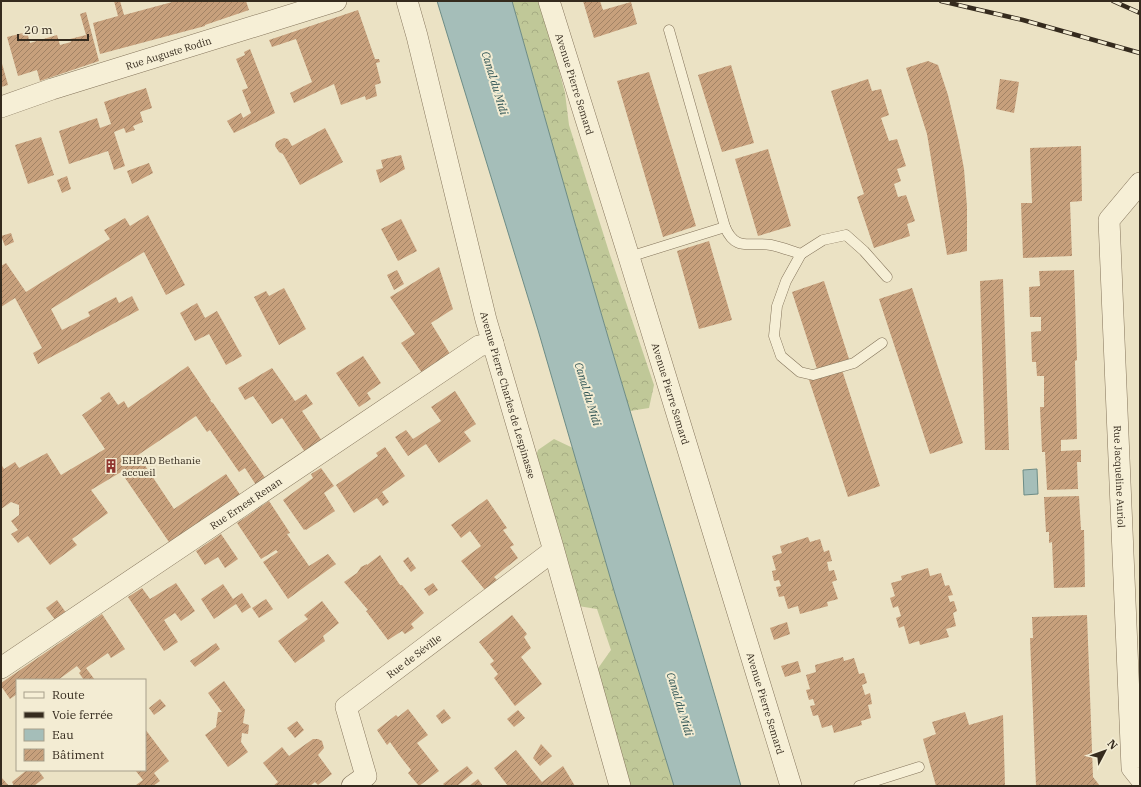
<svg xmlns="http://www.w3.org/2000/svg" width="1141" height="787" font-family="'IBM Plex Serif',serif">
	<style>
		.forest { fill: url(#forest-crowns) }
		.water { fill: #a5beb9; stroke: #6d8c86 }
		.building { fill: url(#building-hatch) }
		.lines { fill: none; stroke-linecap: round; stroke-linejoin: round }
		.lane-casing { stroke: #84745b; stroke-width: 11 }
		.street-casing { stroke: #84745b; stroke-width: 22 }
		.lane { stroke: #f6efd6; stroke-width: 10 }
		.street { stroke: #f6efd6; stroke-width: 21 }
		.rail-casing { stroke: #352b1e; stroke-width: 4.5 }
		.rail { stroke: #f3ecd3; stroke-width: 3; stroke-dasharray: 9; stroke-linecap: butt }
		.labels { text-anchor: middle; stroke-width: 4; stroke-linejoin: round; paint-order: stroke }
		.street-label { font-size: 10px; fill: #352b1e; stroke: #f3ecd3 }
		.poi-label { font-size: 10px; fill: #352b1e; stroke: #f3ecd3; text-anchor: start }
		.water-label { font-size: 11px; font-style: italic; fill: #2f5454; stroke: #f3ecd3 }
	</style>
	<defs>
		<pattern id="forest-crowns" width="20" height="18" patternUnits="userSpaceOnUse"><rect width="20" height="18" fill="#c0c898"/><path d="M2 6a3 3 0 1 1 6 0M12 15a3 3 0 1 1 6 0" fill="none" stroke="#a6ac83"/></pattern>
		<pattern id="building-hatch" width="6" height="6" patternUnits="userSpaceOnUse"><rect width="6" height="6" fill="#c7a07c"/><path d="M-1 1l2-2M0 6l6-6M5 7l2-2" fill="none" stroke="#a28365"/></pattern>
	</defs>
	<rect width="100%" height="100%" fill="#ebe2c4"/>
	<!-- forest -->
	<g class="forest">
		<path d="M512 1H541L565 93 569 125 610 255 654 385 649 408 630 411 564 187Z"/>
		<path d="M554 439 573 448 615 594 674 786H629L594 674 611 650 597 609 578 606 534 463 538 450Z"/>
	</g>
	<!-- water -->
	<g class="water">
		<path d="M437 1H512C554 151 597 302 642 451 676 563 709 674 741 786H674L615 594 538 330Z"/>
		<path d="M1037 469 1038 494 1024 495 1023 470Z"/>
	</g>
	<!-- building -->
	<g class="building">
		<path d="M114 1H120L124 15 176 1H246L249 10 205 25V26L100 54 93 23 118 16Z"/>
		<path d="M583 1H600L603 10 631 2 637 24 594 38Z"/>
		<path d="M358 10 375 59H379L380 62 376 63 381 83 375 85 377 96 366 100 365 96 341 105 334 84 294 103 290 93 312 82 296 39 272 47 269 40Z"/>
		<path d="M86 12 99 61 40 81 37 70 18 76 7 37 27 32 30 43 57 35 60 45 71 42 70 39 86 35 80 14Z"/>
		<path d="M250 49 275 113 234 133 227 121 241 113 243 118 251 113 242 90 248 88 236 59 245 55 244 52Z"/>
		<path d="M1 60 8 85 1 87Z"/>
		<path d="M928 61 938 65 948 95 959 142 964 169 967 207V251L947 255 927 134 906 68Z"/>
		<path d="M731 65 754 143 722 152 698 75Z"/>
		<path d="M649 72 696 226 663 237 617 81Z"/>
		<path d="M868 79 872 91 881 89 889 115 881 118 889 141 897 139 906 166 897 169 901 181 894 184 898 197 906 195 915 221 907 224 910 236 874 248 857 197 864 194 831 91Z"/>
		<path d="M1000 79 1019 82 1014 113 996 109Z"/>
		<path d="M146 88 152 108 140 112 143 122 133 126 135 130 126 133 124 128 114 132 125 166 114 170 108 151 69 164 59 131 97 118 100 128 111 124 104 102Z"/>
		<path d="M325 128 343 162 300 185 283 154 279 152 275 146 276 142 284 138 288 139 292 146Z"/>
		<path d="M41 137 54 175 28 184 15 145Z"/>
		<path d="M1081 146 1082 201 1070 202 1072 256 1023 258 1021 203H1032L1030 148Z"/>
		<path d="M768 149 791 226 758 236 735 159Z"/>
		<path d="M401 155 405 169 380 183 376 170 383 168 381 160Z"/>
		<path d="M149 163 153 173 132 184 127 171Z"/>
		<path d="M67 176 71 189 62 193 57 180Z"/>
		<path d="M148 215 185 285 166 295 144 252 51 309 62 330 90 316 88 312 116 297 119 303 132 296 139 310 38 364 33 353 42 348 15 298 1 307V266L6 263 26 292 110 239 104 230 125 218 130 226Z"/>
		<path d="M401 219 417 251 398 261 381 229Z"/>
		<path d="M11 233 14 242 5 246 1 236Z"/>
		<path d="M709 241 732 320 699 329 677 251Z"/>
		<path d="M439 267 453 309 431 323 450 354 422 373 401 343 415 334 390 297Z"/>
		<path d="M397 270 404 284 394 290 387 275Z"/>
		<path d="M1074 270 1077 360 1075 361 1077 439 1061 440V451L1081 450V462H1077L1078 489 1047 490 1045 452H1042L1040 407H1044V376H1037L1036 362H1032L1031 332 1041 331V317H1030L1029 287 1040 286 1039 271Z"/>
		<path d="M1003 279 1009 450H985L980 281Z"/>
		<path d="M824 281 849 359 817 369 792 292Z"/>
		<path d="M284 288 306 329 279 345 254 297 266 291 269 296Z"/>
		<path d="M912 288 963 443 930 454 879 299Z"/>
		<path d="M197 303 205 318 217 311 242 356 226 365 209 334 195 341 180 313Z"/>
		<path d="M363 356 381 383 367 393 371 399 359 407 336 373Z"/>
		<path d="M188 366 211 400 210 401 213 403 266 479 256 485 245 468 239 472 210 430 207 432 196 416 138 455 174 509 226 474 241 496 171 545 121 472 91 490 108 513 72 539 77 545 50 565 28 536 18 543 11 534 18 530 11 521 19 515V505L11 502 1 509V464L4 469 15 462 19 468 47 453 61 475 105 449 82 415 102 401 100 398 109 392 118 405 124 401 128 408Z"/>
		<path d="M272 368 295 401 306 394 313 404 302 411 322 441 305 452 282 418 272 424 253 396 245 400 238 388Z"/>
		<path d="M842 370 880 486 848 497 809 380Z"/>
		<path d="M455 391 476 424 464 432 471 441 439 463 426 444 408 456 395 437 406 430 413 439 441 421 431 407Z"/>
		<path d="M385 447 405 476 382 492 389 502 383 506 377 498 354 513 336 485 378 456 376 453Z"/>
		<path d="M321 468 334 486 324 493 335 511 306 530 305 529 304 530 283 500 313 478 311 474Z"/>
		<path d="M1079 496 1081 530H1084L1085 587 1054 588 1052 542 1049 543V532H1046L1044 497Z"/>
		<path d="M487 499 507 528 503 530 514 545 510 547 518 558 494 577 498 581 485 590 461 561 481 546 470 531 461 538 451 525Z"/>
		<path d="M269 501 290 533 287 534 309 566 328 554 336 564 288 599 263 562 278 552 276 550 261 559 237 523Z"/>
		<path d="M221 534 238 559 225 568 218 557 205 565 196 551Z"/>
		<path d="M808 537 810 542 820 539 824 552 829 550 832 561 827 562 829 571 834 570 837 580 832 582 838 599 827 602 828 606 800 614 798 606 788 609 784 596 779 597 776 587 781 586 779 580 774 581 772 571 776 570 772 556 782 553 780 546Z"/>
		<path d="M380 555 400 585H402L424 613 411 624 414 628 405 634 402 631 388 640 366 611 368 610 344 582 357 573 361 567 367 564V565Z"/>
		<path d="M408 557 416 568 411 572 403 561Z"/>
		<path d="M928 568 930 576 941 573 945 586 949 585 953 595 948 596 950 602 954 601 957 611 953 613 956 626 946 629 949 637 920 645 919 641 909 644 904 626 899 628 896 618 901 616 898 606 893 608 890 598 895 596 891 583 902 580 901 576Z"/>
		<path d="M176 583 195 611 181 621 175 613 164 620 178 642 164 651 128 597 142 588 150 599Z"/>
		<path d="M433 583 438 590 429 596 424 589Z"/>
		<path d="M223 584 233 599 242 593 251 607 242 613 236 604 214 619 201 599Z"/>
		<path d="M266 599 273 609 259 618 252 608Z"/>
		<path d="M57 600 67 614 56 621 46 608Z"/>
		<path d="M322 601 339 623 323 636 325 641 295 663 278 641 308 619 304 615Z"/>
		<path d="M102 614 125 649 111 658 108 653 86 668 95 680H84L79 673 81 671 77 666 58 680 53 679 17 680V694L10 699 1 686V683Z"/>
		<path d="M512 615 527 634 524 637 531 648 521 657 542 684 515 706 494 678 498 674 490 664 494 661 479 642Z"/>
		<path d="M1087 615 1093 777 1100 786H1036L1030 638H1033L1032 617Z"/>
		<path d="M787 622 790 634 774 640 770 628Z"/>
		<path d="M216 643 220 649 195 667 190 661Z"/>
		<path d="M843 657 844 661 854 658 859 674 864 673 867 683 862 685 865 695 870 693 872 704 868 705 871 718 861 721 862 725 834 733 832 725 822 728 818 715 813 716 810 706 815 705 813 699 809 700 806 690 810 689 806 675 816 672 815 665Z"/>
		<path d="M798 661 801 672 785 677 781 666Z"/>
		<path d="M224 681 245 710 243 723 249 725 248 734 242 733 241 742 248 752 228 767 205 735 216 727 218 712H222L208 693Z"/>
		<path d="M160 699 166 706 154 715 149 708Z"/>
		<path d="M408 709 428 735 417 743 439 771 419 786 408 773 411 770 400 756 390 742 387 745 377 730 396 715 398 717Z"/>
		<path d="M444 709 451 718 442 724 436 716Z"/>
		<path d="M518 710 525 718 514 727 507 719Z"/>
		<path d="M965 712 969 725 1003 715 1005 786H936L923 739 936 734 932 722Z"/>
		<path d="M297 721 304 730 295 738 287 728Z"/>
		<path d="M145 729 169 761 154 773 160 781 153 786H137L136 785 143 780 135 770H145Z"/>
		<path d="M313 739H318L322 741 324 748 318 755 332 774 318 785 315 782 310 786H273L278 782 263 763 282 747 289 756Z"/>
		<path d="M541 744 552 756 540 766 533 758Z"/>
		<path d="M516 750 542 782 563 766 575 786H508L494 768Z"/>
		<path d="M467 766 473 773 457 786H445L443 784Z"/>
		<path d="M27 770H38L44 778 34 786H14L12 782Z"/>
		<path d="M1 777 9 786H1Z"/>
		<path d="M478 779 483 786H469Z"/>
	</g>
	<g class="lines">
		<defs>
			<g id="lane">
				<path d="M669 30 725 227C736 253 751 241 771 245 781 247 791 251 801 254L823 240 846 235 864 251 887 277"/>
				<path d="M801 254 786 281 777 306 774 336 781 356 800 372 813 375 854 363 882 343"/>
				<path d="M629 257 725 227"/>
				<path d="M859 786 919 767"/>
			</g>
			<g id="street">
				<path id="s1" d="M407 1 417 36 486 320 552 544 620 786"/>
				<path id="s2" d="M549 1 629 257 791 786"/>
				<path id="s3" d="M1 107 52 89 336 1"/>
				<path id="s4" d="M1140 183 1109 220 1132 768 1140 778"/>
				<path id="s5" d="M1 668 479 346 493 343"/>
				<path id="s6" d="M352 786 366 776 346 707 553 551"/>
			</g>
		</defs>
		<!-- lane casing -->
		<use href="#lane" class="lane-casing"/>
		<!-- street casing -->
		<use href="#street" class="street-casing"/>
		<!-- lane -->
		<use href="#lane" class="lane"/>
		<!-- street -->
		<use href="#street" class="street"/>
		<defs>
			<g id="rail">
				<path d="M941 1 1023 20 1140 53"/>
				<path d="M1113 1 1140 13"/>
			</g>
		</defs>
		<!-- rail casing -->
		<use href="#rail" class="rail-casing"/>
		<!-- rail -->
		<use href="#rail" class="rail"/>
	</g>
	<!-- icons -->
	<defs>
		<symbol id="building-bare" viewBox="-9 -9 18 18"><path d="M-4-6H4V6H1V3H-1V6H-4ZM-2.5-4.3h1.7v1.8h-1.7ZM.8-4.3h1.7v1.8H.8ZM-2.5-1h1.7V.8h-1.7ZM.8-1h1.7V.8H.8Z" fill="#90352f" stroke="#f3ecd3" stroke-width="2.5" paint-order="stroke"/></symbol>
	</defs>
	<g fill-rule="evenodd">
		<use href="#building-bare" x="101" y="456" width="20" height="20"/>
	</g>
	<g class="labels">
		<!-- street labels -->
		<g class="street-label">
			<text dy="4" stroke="none"><textPath href="#s3" startOffset="176">Rue Auguste Rodin</textPath></text>
			<text dy="4" stroke="none"><textPath href="#s2" startOffset="87">Avenue Pierre Semard</textPath></text>
			<text dy="4" stroke="none"><textPath href="#s2" startOffset="411">Avenue Pierre Semard</textPath></text>
			<text dy="4" stroke="none"><textPath href="#s1" startOffset="407">Avenue Pierre Charles de Lespinasse</textPath></text>
			<text dy="4" stroke="none"><textPath href="#s4" startOffset="305">Rue Jacqueline Auriol</textPath></text>
			<text dy="4" stroke="none"><textPath href="#s5" startOffset="295">Rue Ernest Renan</textPath></text>
			<text dy="4" stroke="none"><textPath href="#s6" startOffset="174">Rue de Séville</textPath></text>
			<text dy="4" stroke="none"><textPath href="#s2" startOffset="735">Avenue Pierre Semard</textPath></text>
		</g>
		<!-- poi labels -->
		<g class="poi-label">
			<text x="122" y="464">EHPAD Bethanie<tspan x="122" dy="12">accueil</tspan></text>
		</g>
		<!-- water labels -->
		<g class="water-label">
			<text transform="translate(495 83) rotate(73)" y="4">Canal du Midi</text>
			<text transform="translate(588 394) rotate(73)" y="4">Canal du Midi</text>
			<text transform="translate(680 704) rotate(73)" y="4">Canal du Midi</text>
		</g>
	</g>
	<!-- border -->
	<rect width="1141" height="787" fill="none" stroke="#352b1e" stroke-width="4"/>
	<!-- legend -->
	<rect x="16" y="679" width="130" height="92" fill="#f3ecd3" stroke="#a79f8b"/>
	<rect x="24" y="692" width="20" height="6" fill="#f6efd6" stroke="#a79f8b"/>
	<text x="52" y="699" font-size="12" fill="#352b1e">Route</text>
	<rect x="24" y="712" width="20" height="6" fill="#352b1e" stroke="#a79f8b"/>
	<text x="52" y="719" font-size="12" fill="#352b1e">Voie ferrée</text>
	<rect x="24" y="729" width="20" height="12" fill="#a5beb9" stroke="#a79f8b"/>
	<text x="52" y="739" font-size="12" fill="#352b1e">Eau</text>
	<rect x="24" y="749" width="20" height="12" fill="url(#building-hatch)" stroke="#a79f8b"/>
	<text x="52" y="759" font-size="12" fill="#352b1e">Bâtiment</text>
	<!-- north arrow -->
	<g transform="translate(1105 751) rotate(49)" stroke="#f3ecd3" stroke-width="3" paint-order="stroke">
	<path d="M0-3L7 15L0 10L-7 15Z" fill="#352b1e"/>
	<text y="-6" font-size="11" font-weight="bold" text-anchor="middle" fill="#352b1e">N</text>
	</g>
	<!-- scale -->
	<path d="M18 34v6h70v-6" fill="none" stroke="#352b1e" stroke-width="2"/>
	<text x="24" y="34" font-size="12" fill="#352b1e" stroke="#f3ecd3" stroke-width="3" paint-order="stroke">20 m</text>
</svg>
